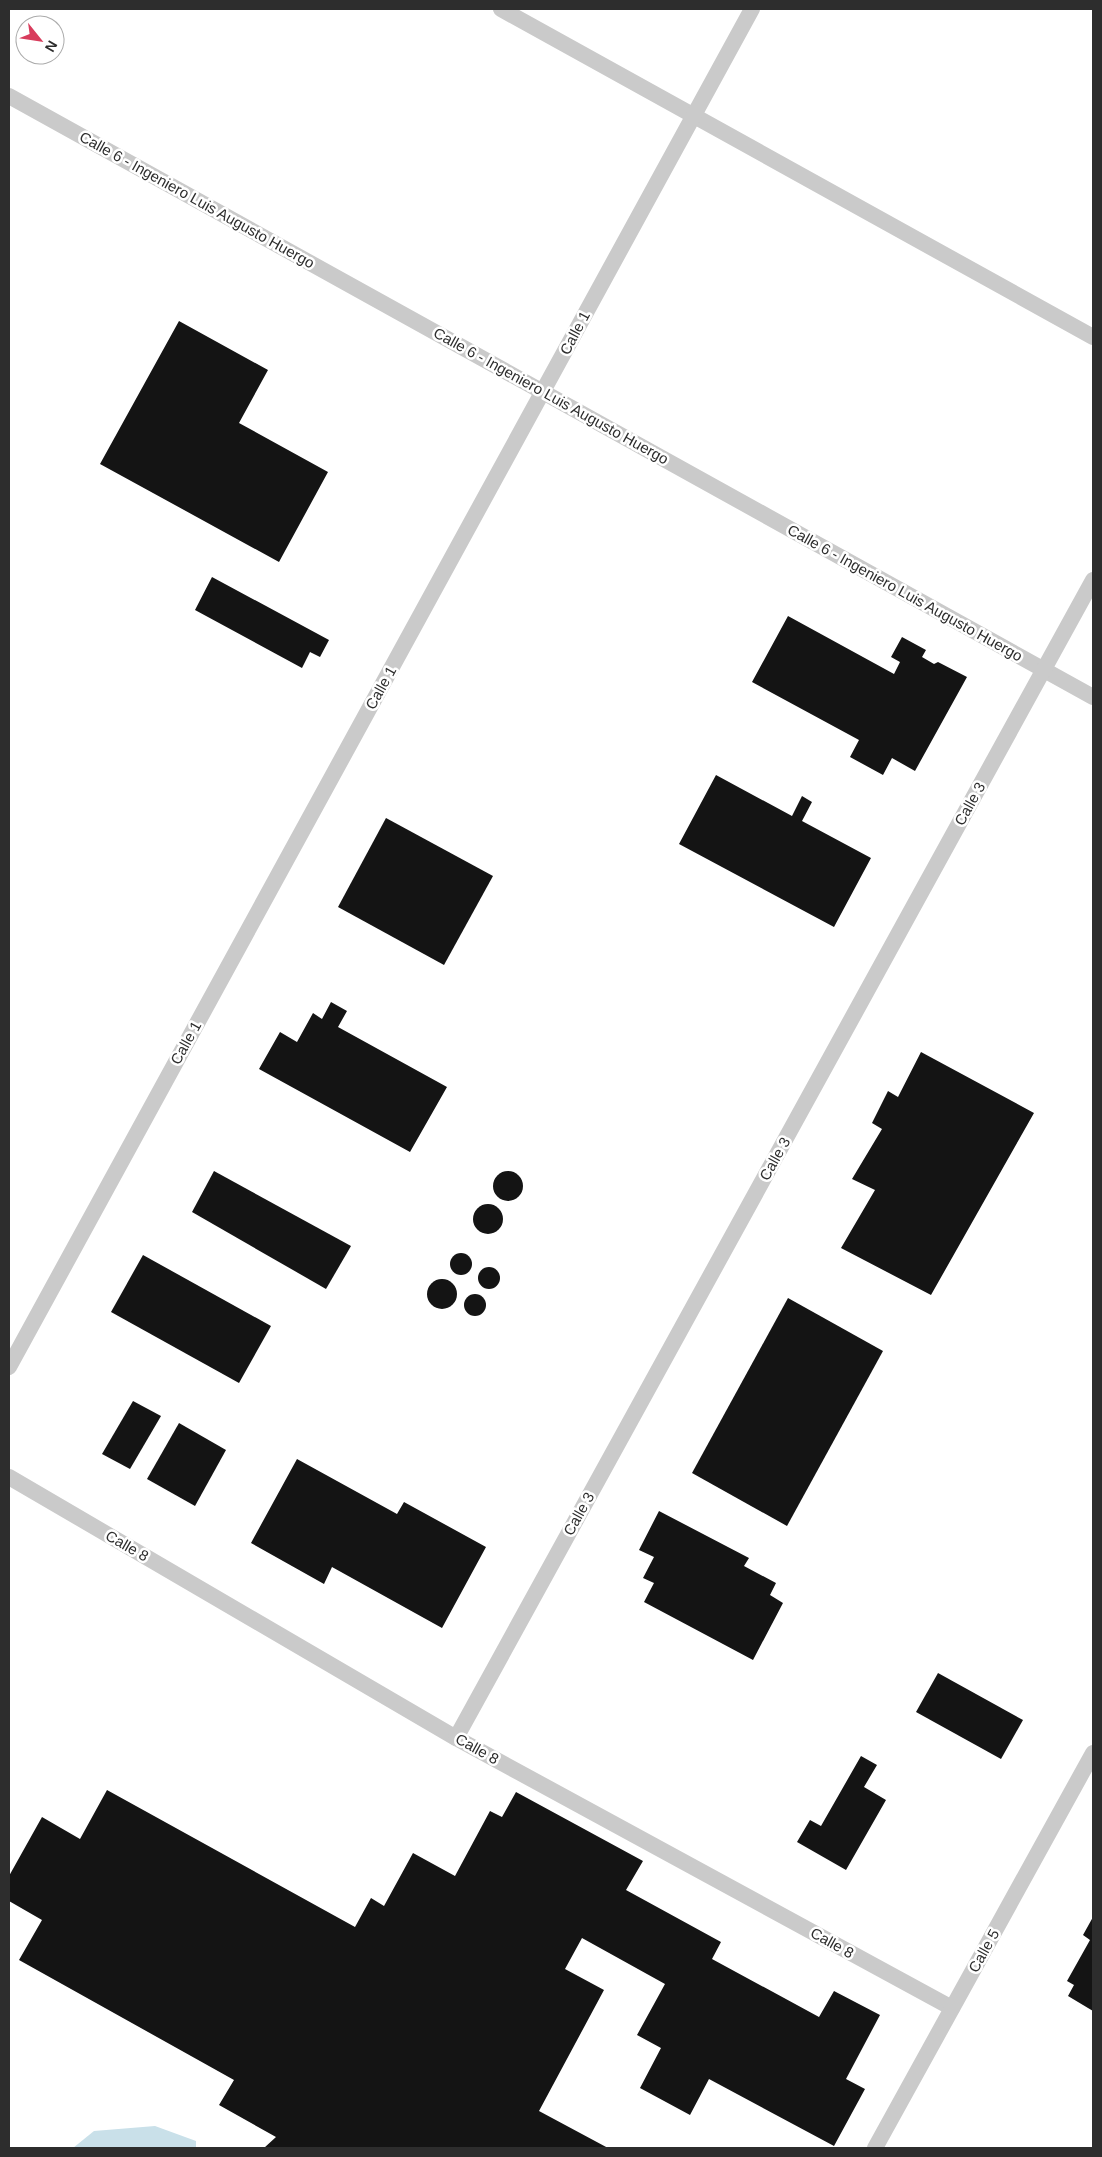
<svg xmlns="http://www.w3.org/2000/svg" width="1102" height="2157" font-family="Helvetica,sans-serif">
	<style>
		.water { fill: #c9e0e9 }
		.building { fill: #141414 }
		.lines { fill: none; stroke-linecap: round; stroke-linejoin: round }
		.minor { stroke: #cacaca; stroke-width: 16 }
		.labels { text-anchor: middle; stroke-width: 5; stroke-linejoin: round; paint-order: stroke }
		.street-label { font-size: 15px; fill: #2d2d2d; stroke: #fff }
	</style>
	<rect width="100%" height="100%" fill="#fff"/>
	<!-- water -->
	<path class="water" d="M155 2126 196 2141V2148H73L94 2131Z"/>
	<!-- building -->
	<g class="building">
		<path d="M179 321 268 370 239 423 328 472 279 562 100 464Z"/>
		<path d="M212 577 329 640 320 657 310 652 302 668 195 610Z"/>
		<path d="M788 616 894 674 900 662 891 657 902 637 926 650 922 657 934 664 938 662 967 677 915 771 892 758 883 775 850 757 859 740 752 682Z"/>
		<path d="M716 775 792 816 802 796 812 802 802 821 871 858 834 927 679 844Z"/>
		<path d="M386 818 493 876 444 965 338 907Z"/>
		<path d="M331 1002 347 1011 338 1027 447 1087 410 1152 259 1069 280 1032 297 1042 313 1013 322 1019Z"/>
		<path d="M921 1052 1034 1113 931 1295 841 1248 875 1190 852 1179 882 1129 872 1123 888 1091 898 1097Z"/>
		<circle cx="508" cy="1186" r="15"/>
		<path d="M214 1171 351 1246 326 1289 192 1212Z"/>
		<circle cx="488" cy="1219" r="15"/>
		<circle cx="461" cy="1264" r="11"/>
		<path d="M143 1255 271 1326 239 1383 111 1312Z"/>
		<circle cx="489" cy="1278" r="11"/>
		<circle cx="442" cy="1294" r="15"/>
		<circle cx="475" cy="1305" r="11"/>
		<path d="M788 1298 883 1351 787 1526 692 1473Z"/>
		<path d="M133 1401 161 1416 130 1469 102 1454Z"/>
		<path d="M179 1423 226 1450 195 1506 147 1479Z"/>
		<path d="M297 1459 397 1514 404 1502 486 1547 442 1628 332 1567 324 1584 251 1543Z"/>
		<path d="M659 1511 749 1558 744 1566 776 1583 770 1595 783 1603 753 1660 644 1602 654 1583 643 1578 654 1557 639 1550Z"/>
		<path d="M938 1673 1023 1720 1001 1759 916 1712Z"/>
		<path d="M861 1756 877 1765 864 1787 886 1800 846 1870 797 1842 810 1820 821 1826Z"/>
		<path d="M107 1790 355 1927 371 1898 384 1906 413 1853 455 1876 490 1811 502 1817 516 1792 643 1861 626 1890 721 1942 712 1959 819 2017 834 1991 880 2015 846 2079 865 2089 834 2146 709 2079 690 2115 640 2088 661 2048 637 2035 665 1984 582 1938 565 1969 604 1990 539 2111 608 2148H264L276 2137 219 2105 234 2080 19 1960 42 1920 9 1901V1876L42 1817 80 1839Z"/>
		<path d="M1093 1917V2011L1068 1996 1074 1985 1067 1981 1090 1940 1083 1935Z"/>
	</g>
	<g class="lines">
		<!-- minor -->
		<g class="minor">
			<path d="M501 9 1093 337"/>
			<path d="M9 96 1093 697"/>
			<path d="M9 1367 752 9"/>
			<path d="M9 1477 456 1738 952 2008"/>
			<path d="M456 1738 1093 580"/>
			<path d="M875 2148 1093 1753"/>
		</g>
	</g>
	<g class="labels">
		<!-- street labels -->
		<g class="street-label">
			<text transform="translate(197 200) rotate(29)" y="5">Calle 6 - Ingeniero Luis Augusto Huergo</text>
			<text transform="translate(575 333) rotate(-62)" y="5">Calle 1</text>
			<text transform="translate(551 396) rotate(29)" y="5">Calle 6 - Ingeniero Luis Augusto Huergo</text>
			<text transform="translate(905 593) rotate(29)" y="5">Calle 6 - Ingeniero Luis Augusto Huergo</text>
			<text transform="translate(381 688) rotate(-61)" y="5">Calle 1</text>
			<text transform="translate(970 804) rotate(-61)" y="5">Calle 3</text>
			<text transform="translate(186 1043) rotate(-61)" y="5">Calle 1</text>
			<text transform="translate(775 1159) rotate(-61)" y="5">Calle 3</text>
			<text transform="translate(579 1514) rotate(-61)" y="5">Calle 3</text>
			<text transform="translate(127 1546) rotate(30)" y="5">Calle 8</text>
			<text transform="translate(477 1749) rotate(29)" y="5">Calle 8</text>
			<text transform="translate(832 1943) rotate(29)" y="5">Calle 8</text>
			<text transform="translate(984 1951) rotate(-61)" y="5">Calle 5</text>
		</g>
	</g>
	<!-- border -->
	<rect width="1102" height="2157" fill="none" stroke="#2d2d2d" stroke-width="20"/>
	<!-- north arrow -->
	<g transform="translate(40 40) rotate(120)"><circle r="24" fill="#ffffff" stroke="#ababab"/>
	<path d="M0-4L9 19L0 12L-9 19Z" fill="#d83c5c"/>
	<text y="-8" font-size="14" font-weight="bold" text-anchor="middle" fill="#2d2d2d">N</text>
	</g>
</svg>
